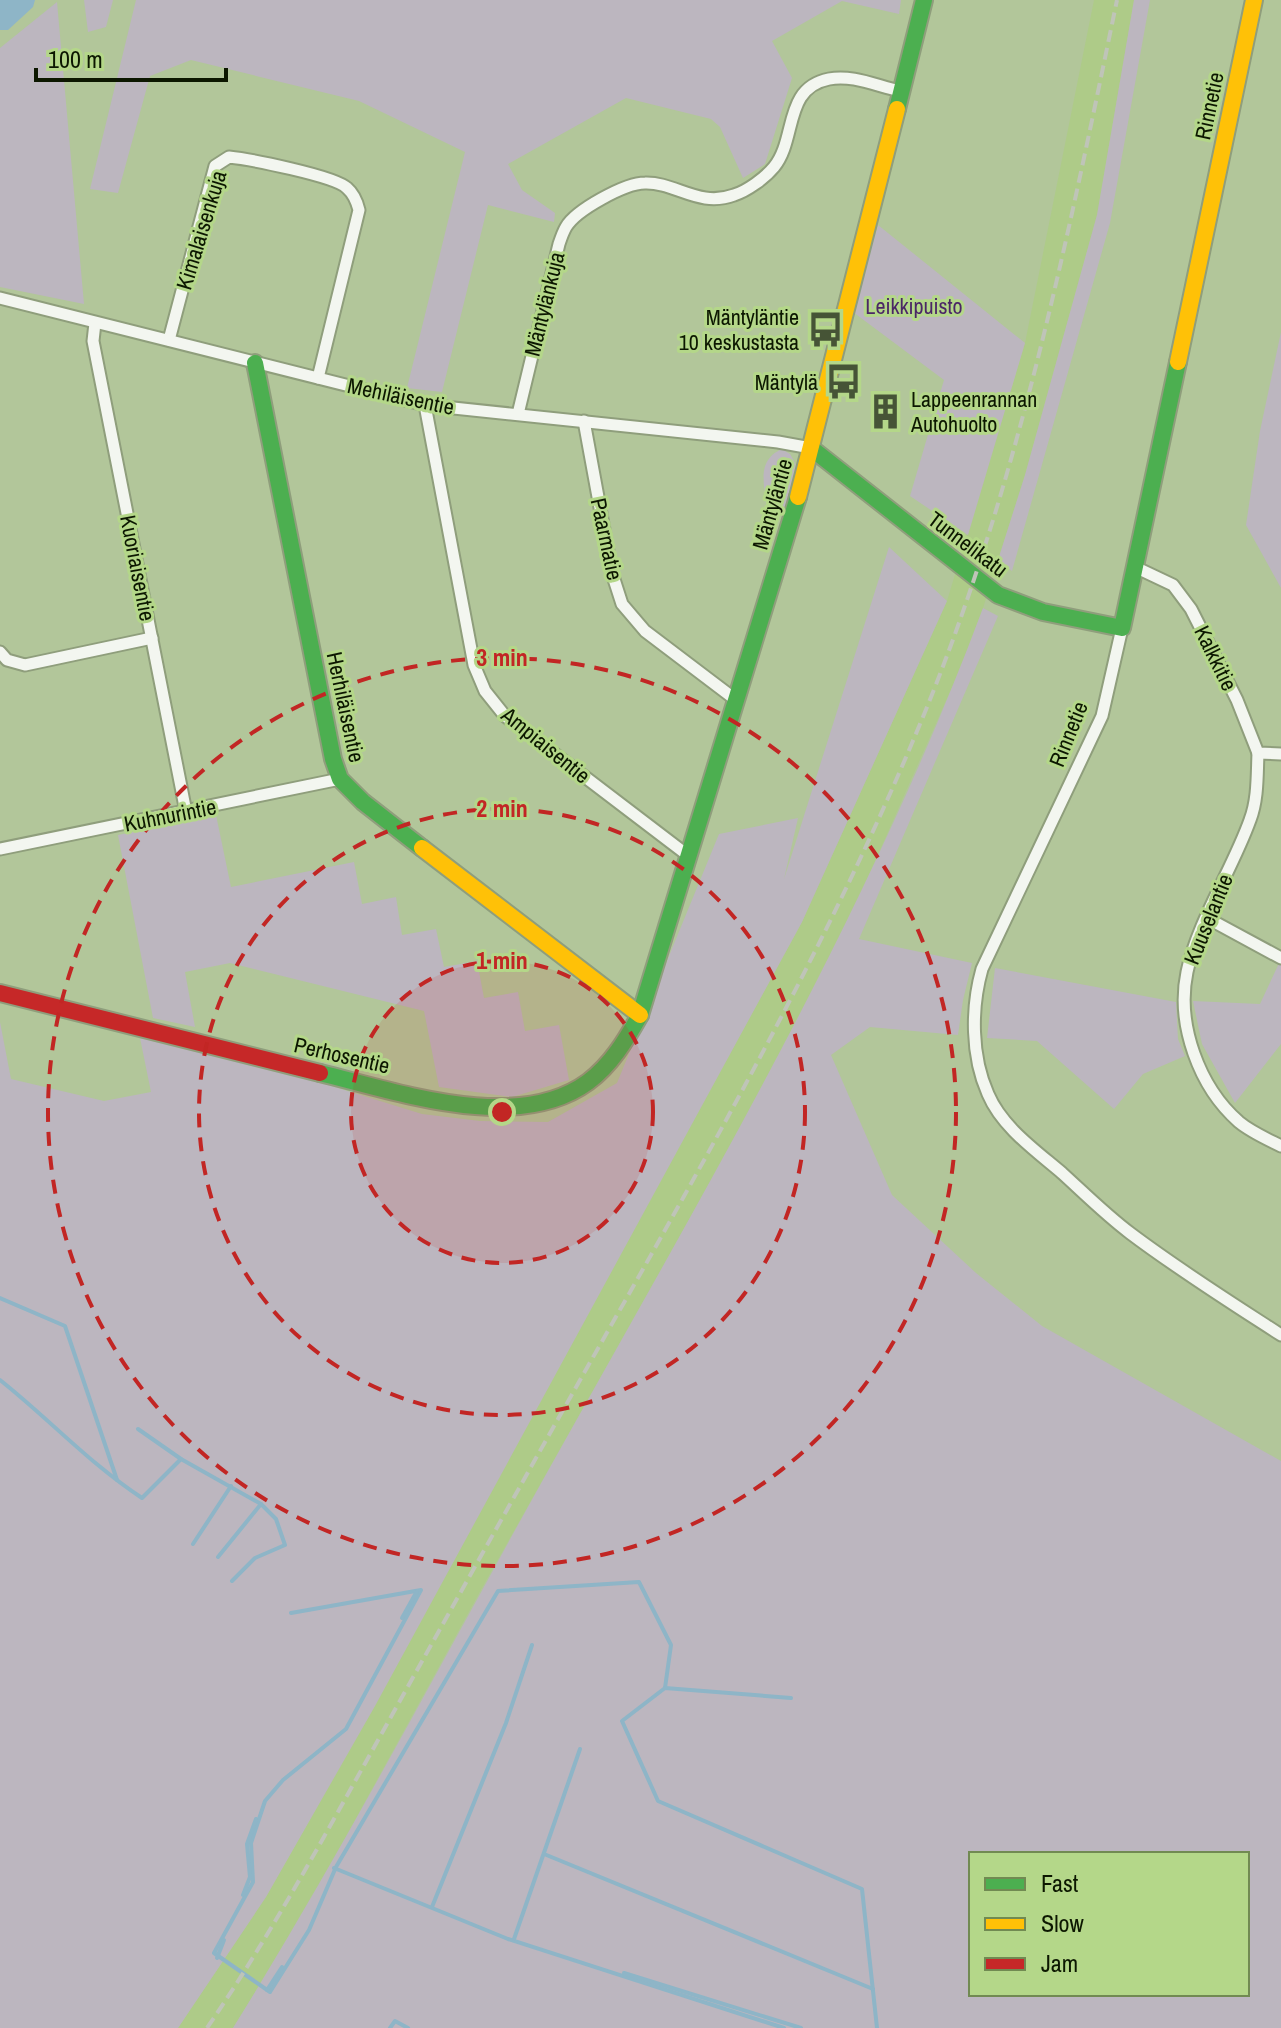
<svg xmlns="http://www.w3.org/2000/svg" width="1281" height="2028" font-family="'Archivo Narrow',sans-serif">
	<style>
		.built { fill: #aecb88 }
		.green { fill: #bcb6bf; fill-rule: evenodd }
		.water { fill: #8eb5c7 }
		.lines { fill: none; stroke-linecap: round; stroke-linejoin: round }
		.stream { stroke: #8eb5c7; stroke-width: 4 }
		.street-casing { stroke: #8f9e7c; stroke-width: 15 }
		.fast-casing { stroke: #8f9e7c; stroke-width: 20 }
		.slow-casing { stroke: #8f9e7c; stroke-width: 20 }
		.jam-casing { stroke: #8f9e7c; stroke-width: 20 }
		.street { stroke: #f3f6f0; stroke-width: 11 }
		.fast { stroke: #4caf50; stroke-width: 16 }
		.slow { stroke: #ffc107; stroke-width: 16 }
		.jam { stroke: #c62828; stroke-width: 16 }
		.rail { stroke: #bfc4b8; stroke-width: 4; stroke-dasharray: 12 6; stroke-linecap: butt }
		.ring { fill: none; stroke: #c22624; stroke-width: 4; stroke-dasharray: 14 10 }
		.labels { text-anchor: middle; stroke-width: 6; stroke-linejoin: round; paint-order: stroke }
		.street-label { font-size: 22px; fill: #0c1700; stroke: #b4d789 }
		.park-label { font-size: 22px; fill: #4b2666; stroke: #b4d789 }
		.poi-label { font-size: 22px; fill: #0c1700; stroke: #b4d789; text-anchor: end }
		.centre { fill: #c22624; stroke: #b4d789; stroke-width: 4 }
		.ring-label { font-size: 24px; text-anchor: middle; font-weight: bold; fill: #c22624; stroke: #b4d789; stroke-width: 6; stroke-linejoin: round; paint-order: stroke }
	</style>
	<rect width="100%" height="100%" fill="#b2c69a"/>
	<!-- built -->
	<path class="built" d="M1094 0H1134L1097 215 1025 475 983 608 960 669 857 902 768 1079 483 1586 302 1917 233 2028H178L266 1897 335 1775 802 922 947 601 1025 343Z"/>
	<!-- green -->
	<g class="green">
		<path d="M84 0H113L106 27 88 32Z"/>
		<path d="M136 0H901L899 14 842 1 772 41 792 78 765 164 743 178 720 127 711 119 626 98 508 164 522 190 555 213 554 222 488 205 442 392 407 388 465 152 359 101 191 60 150 76 118 193 90 189Z"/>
		<path d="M1134 0H1150L1110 223 1012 571 998 560 1025 475 1097 215Z"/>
		<path d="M57 2 84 304 0 287V48Z"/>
		<path d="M878 225 1025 343 968 535 910 496 944 380 853 312Z"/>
		<path d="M1281 332V588L1246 525 1260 431Z"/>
		<path d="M782 449 790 454 799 470 788 505 779 511 766 505C764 482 757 460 782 449Z"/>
		<path d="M889 547 947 601 802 922 375 1706 266 1897 178 2028H0V1022L11 1079 104 1101 151 1092 140 1038 312 1080 422 1114 480 1121 548 1122 617 1083 719 834 798 818 784 879Z"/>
		<path d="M983 608 998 616 859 939 972 963 963 1000 958 1035 870 1027 831 1055 892 1195 976 1273 1042 1326 1281 1461V2028H233C352 1836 456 1634 567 1437 719 1166 874 900 983 608ZM971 1854H1247V1994H971Z"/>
		<path d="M216 815 231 887 354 862 362 904 396 897 402 935 436 929 444 967 477 961 484 998 518 992 525 1031 559 1025 569 1080 512 1097 439 1087 424 1011 230 963 185 972 195 1027 153 1018 118 835Z"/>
		<path d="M1281 959V1044L1235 1103 1202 1044 1193 1001 1260 1004Z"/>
		<path d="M995 968 1176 1002 1178 1039 1185 1056 1143 1074 1114 1109 1037 1041 987 1038Z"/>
	</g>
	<!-- water -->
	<path class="water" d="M0 0H35L33 7 8 30H0Z"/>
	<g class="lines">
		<!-- stream -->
		<g class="stream">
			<path d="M0 1298 65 1326 117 1480"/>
			<path d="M0 1380C48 1418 90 1464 142 1498L181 1459"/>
			<path d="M138 1429 181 1459 261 1504 276 1519 285 1545 255 1558 232 1581"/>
			<path d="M193 1544 231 1486"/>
			<path d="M218 1557 261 1504"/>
			<path d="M291 1613 421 1590 346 1729 283 1780 265 1801 251 1843 253 1882 214 1953 270 1992 309 1930 336 1867 498 1591 639 1582 671 1645 665 1688"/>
			<path d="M402 1618 417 1591"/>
			<path d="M791 1698 665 1688 622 1721 658 1801 862 1889 877 2028"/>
			<path d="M544 1854 873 1989"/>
			<path d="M334 1868 508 1939 784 2028"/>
			<path d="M243 1895 250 1877 247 1844 256 1819"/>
			<path d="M432 1907 506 1723 532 1645"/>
			<path d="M514 1939 580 1749"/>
			<path d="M217 1958 224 1940"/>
			<path d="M624 1973 801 2028"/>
			<path d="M267 1990 282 1967"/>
			<path d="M390 2028 395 2021 408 2028"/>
		</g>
		<defs>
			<g id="street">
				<path d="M0 298 425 405 778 442 811 448"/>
				<path d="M95 323 93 341 186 812"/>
				<path d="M169 340 215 166 229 157C249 159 335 176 347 188 354 194 357 202 359 210L318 378"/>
				<path d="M425 405 474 665 485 691 505 716 690 857"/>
				<path d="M518 414 559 244C561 238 563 232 566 227 576 210 625 183 645 183 675 182 699 208 734 195 747 191 765 178 774 167 797 139 783 88 829 79 853 74 879 87 901 91"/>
				<path d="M584 421 612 573 622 604 645 631 736 700"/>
				<path d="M1135 567 1173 585 1191 609 1237 700 1258 753 1281 754"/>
				<path d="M1122 628 1102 716 982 969C971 1008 971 1056 988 1094 1002 1127 1035 1150 1062 1173 1084 1193 1106 1215 1130 1233 1179 1270 1230 1302 1281 1335"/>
				<path d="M0 652 7 660 25 665 152 638"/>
				<path d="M1258 753C1257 776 1258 799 1250 820 1233 868 1197 923 1187 972 1176 1024 1199 1087 1239 1122 1251 1132 1267 1139 1281 1146"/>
				<path d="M0 849 340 779"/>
				<path d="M1207 918 1281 958"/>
			</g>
			<g id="fast">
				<path d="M897 109 924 0"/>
				<path d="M255 363 333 759 340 779 363 802 422 848"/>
				<path d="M811 448 998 595 1043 612 1122 628 1178 362"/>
				<path d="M320 1073C398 1092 517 1134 588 1082 611 1065 626 1040 640 1015L798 497"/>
			</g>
			<g id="slow">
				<path d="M1178 362 1254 0"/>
				<path d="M798 497 897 109"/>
				<path d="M422 848 640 1015"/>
			</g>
			<path id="jam" d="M0 993 320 1073"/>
		</defs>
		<!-- street casing -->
		<use href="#street" class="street-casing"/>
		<!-- fast casing -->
		<use href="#fast" class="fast-casing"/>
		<!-- slow casing -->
		<use href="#slow" class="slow-casing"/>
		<!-- jam casing -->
		<use href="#jam" class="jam-casing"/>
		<!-- street -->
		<use href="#street" class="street"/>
		<!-- fast -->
		<use href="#fast" class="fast"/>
		<!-- slow -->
		<use href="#slow" class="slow"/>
		<!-- jam -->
		<use href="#jam" class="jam"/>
		<!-- rail -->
		<path class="rail" d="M207 2028C264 1945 314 1855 363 1767 416 1672 469 1577 522 1483 659 1238 806 995 915 736 1015 500 1065 251 1117 0"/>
	</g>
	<!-- distance rings -->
	<circle cx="502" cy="1112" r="151" fill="#c22624" fill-opacity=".12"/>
	<g class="ring">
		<circle cx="502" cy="1112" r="151"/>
		<circle cx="502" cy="1112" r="303"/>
		<circle cx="502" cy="1112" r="454"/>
	</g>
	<!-- icons -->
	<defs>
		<symbol id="bus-bare" viewBox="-9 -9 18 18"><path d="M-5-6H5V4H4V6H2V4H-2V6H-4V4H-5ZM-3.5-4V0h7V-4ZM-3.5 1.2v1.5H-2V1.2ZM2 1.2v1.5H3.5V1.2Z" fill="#465436" stroke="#b4d789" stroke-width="2.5" paint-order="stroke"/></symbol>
		<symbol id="building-bare" viewBox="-9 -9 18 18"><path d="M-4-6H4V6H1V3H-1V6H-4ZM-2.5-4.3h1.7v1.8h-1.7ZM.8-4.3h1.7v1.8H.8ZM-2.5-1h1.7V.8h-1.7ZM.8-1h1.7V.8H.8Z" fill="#465436" stroke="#b4d789" stroke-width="2.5" paint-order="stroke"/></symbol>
	</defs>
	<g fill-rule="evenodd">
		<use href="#bus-bare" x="800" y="304" width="51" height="51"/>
		<use href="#bus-bare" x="818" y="356" width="51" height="51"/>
		<use href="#building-bare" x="860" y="386" width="51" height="51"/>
	</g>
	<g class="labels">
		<!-- street labels -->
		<g class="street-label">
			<text transform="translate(1209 106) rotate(-78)" y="8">Rinnetie</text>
			<text transform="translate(201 230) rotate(-73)" y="8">Kimalaisenkuja</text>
			<text transform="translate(544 304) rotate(-76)" y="8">Mäntylänkuja</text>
			<text transform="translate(401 396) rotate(12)" y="8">Mehiläisentie</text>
			<text transform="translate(772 504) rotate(-74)" y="8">Mäntyläntie</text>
			<text transform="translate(607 539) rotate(78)" y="8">Paarmatie</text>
			<text transform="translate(968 544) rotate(37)" y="8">Tunnelikatu</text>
			<text transform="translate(138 568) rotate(79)" y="8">Kuoriaisentie</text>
			<text transform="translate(1216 658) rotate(64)" y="8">Kalkkitie</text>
			<text transform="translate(346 707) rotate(78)" y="8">Herhiläisentie</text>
			<text transform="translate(1068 734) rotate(-68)" y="8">Rinnetie</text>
			<text transform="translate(546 745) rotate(39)" y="8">Ampiaisentie</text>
			<text transform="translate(170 815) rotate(-11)" y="8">Kuhnurintie</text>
			<text transform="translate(1208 919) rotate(-68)" y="8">Kuuselantie</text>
			<text transform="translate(342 1055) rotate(13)" y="8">Perhosentie</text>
		</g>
		<!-- park labels -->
		<g class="park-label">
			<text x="914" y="314">Leikkipuisto</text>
		</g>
		<!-- poi labels -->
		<g class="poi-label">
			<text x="799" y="325">Mäntyläntie<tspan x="799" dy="25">10 keskustasta</tspan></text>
			<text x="818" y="390">Mäntylä</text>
			<text x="911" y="407" text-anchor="start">Lappeenrannan<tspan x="911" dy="25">Autohuolto</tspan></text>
		</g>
	</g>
	<circle cx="502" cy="1112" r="12" class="centre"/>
	<g class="ring-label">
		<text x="502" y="666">3 min</text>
		<text x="502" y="817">2 min</text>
		<text x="502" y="969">1 min</text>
	</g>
	<!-- legend -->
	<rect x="969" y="1852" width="280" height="144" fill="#b4d789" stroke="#718a52" stroke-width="2"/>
	<rect x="985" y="1878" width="40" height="12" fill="#4caf50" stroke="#718a52" stroke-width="2"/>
	<text x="1041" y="1892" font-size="24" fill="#0c1700">Fast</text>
	<rect x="985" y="1918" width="40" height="12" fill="#ffc107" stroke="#718a52" stroke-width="2"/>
	<text x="1041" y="1932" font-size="24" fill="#0c1700">Slow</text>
	<rect x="985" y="1958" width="40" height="12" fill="#c62828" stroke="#718a52" stroke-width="2"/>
	<text x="1041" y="1972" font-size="24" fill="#0c1700">Jam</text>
	<!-- scale -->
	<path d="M36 68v12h190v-12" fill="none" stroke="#0c1700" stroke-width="4"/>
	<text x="48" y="68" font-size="24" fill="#0c1700" stroke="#b4d789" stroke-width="6" paint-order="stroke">100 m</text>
</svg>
